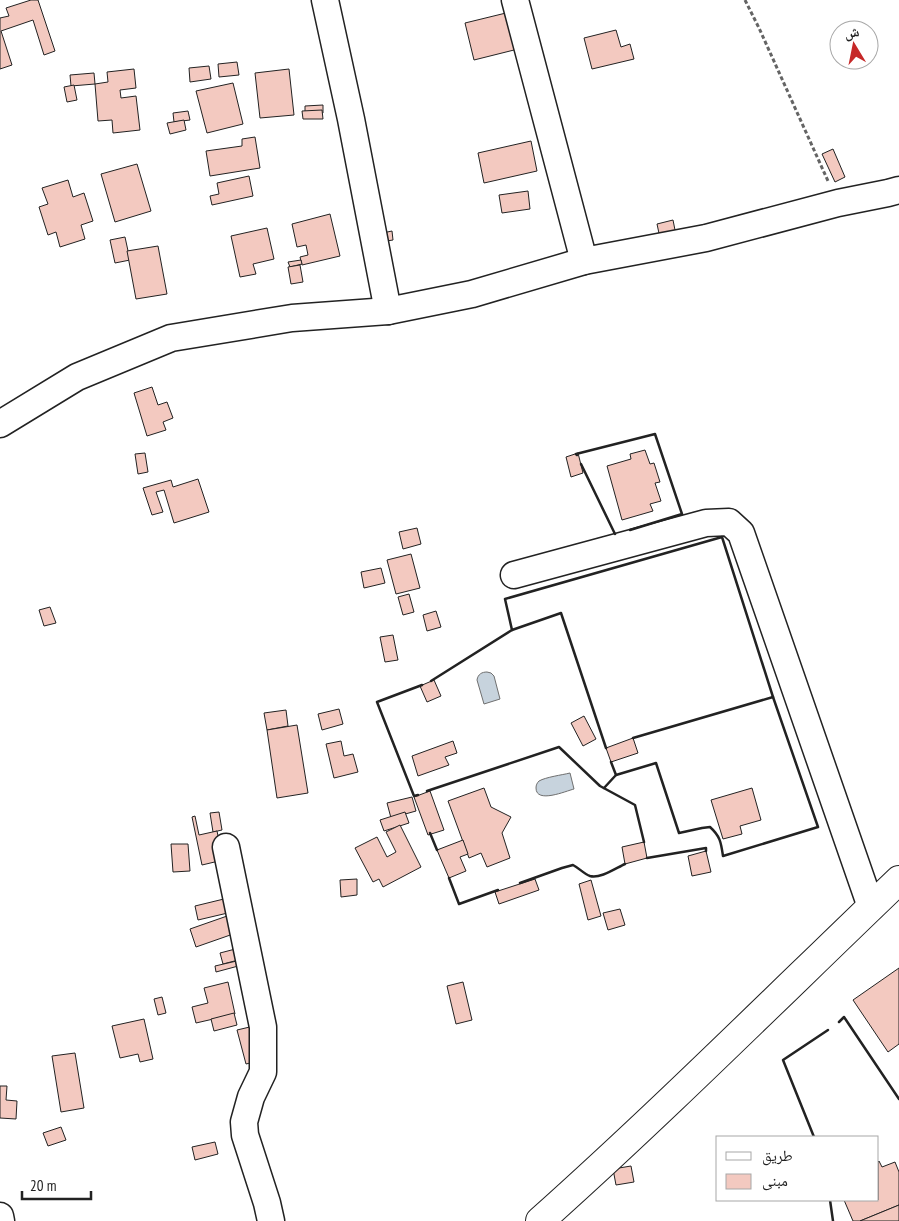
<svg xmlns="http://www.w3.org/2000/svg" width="899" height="1221" font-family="'PT Sans Narrow','Noto Naskh Arabic',sans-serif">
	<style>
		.water { fill: #c7d3dd; stroke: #6f6f6f }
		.building { fill: #f3c9c0; stroke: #222 }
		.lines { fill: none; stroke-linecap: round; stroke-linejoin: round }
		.minor-casing { stroke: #222; stroke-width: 29 }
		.major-casing { stroke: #222; stroke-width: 30 }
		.path { stroke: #646464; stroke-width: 3; stroke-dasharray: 4 2.5; stroke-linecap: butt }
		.minor { stroke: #fff; stroke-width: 26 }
		.major { stroke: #fff; stroke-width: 28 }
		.wall { stroke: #222; stroke-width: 2.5 }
	</style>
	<rect width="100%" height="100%" fill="#fff"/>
	<!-- water -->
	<g class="water">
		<path d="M487 672 491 673 494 676 500 699 484 704 477 680C478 674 482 672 487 672Z"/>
		<path d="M570 773 574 789C566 791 536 804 536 788 536 785 537 783 539 781 546 777 562 775 570 773Z"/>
	</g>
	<!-- building -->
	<g class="building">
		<path d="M31 0H38L55 51 44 55 33 20 1 31 12 65 0 69V18L9 16 6 8Z"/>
		<path d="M510 12 518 49 474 60 465 23Z"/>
		<path d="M616 30 621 47 630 44 634 59 592 69 584 38Z"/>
		<path d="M237 62 239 75 219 77 218 64Z"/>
		<path d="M209 66 211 79 190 82 189 68Z"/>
		<path d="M134 69 136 88 120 90 121 98 136 96 140 130 113 133 112 120 98 121 95 84 108 82 107 72Z"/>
		<path d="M289 69 294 115 260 118 255 73Z"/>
		<path d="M94 73 95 84 71 86 70 75Z"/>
		<path d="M233 83 243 124 207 133 196 91Z"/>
		<path d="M74 85 77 100 67 102 64 87Z"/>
		<path d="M323 105V113L305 114V106Z"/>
		<path d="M322 110 323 119H303L302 111Z"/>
		<path d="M188 111 190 120 174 122 173 113Z"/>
		<path d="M184 120 186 130 170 134 167 123Z"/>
		<path d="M255 137 260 168 210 176 206 151 242 146V139Z"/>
		<path d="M531 141 537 171 484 183 478 153Z"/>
		<path d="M833 149 845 177 835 182 822 154Z"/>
		<path d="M137 164 151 211 115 222 101 174Z"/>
		<path d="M249 176 253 196 212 205 210 196 219 194 217 183Z"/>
		<path d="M68 180 73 197 84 193 93 221 81 225 85 239 60 247 56 232 48 235 39 207 48 204 42 188Z"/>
		<path d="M528 191 530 209 502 213 499 195Z"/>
		<path d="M330 214 340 256 302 265 300 257 308 255 306 245 297 247 292 224Z"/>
		<path d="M673 220 676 235 660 238 657 224Z"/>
		<path d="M267 228 274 259 253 264 256 274 240 277 231 236Z"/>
		<path d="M392 231 393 240 380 242 378 234Z"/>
		<path d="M125 237 130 260 115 263 110 240Z"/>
		<path d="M158 246 167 294 136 299 127 251Z"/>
		<path d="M301 260 302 264 290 267 288 262Z"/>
		<path d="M300 265 303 282 291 284 288 267Z"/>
		<path d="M152 387 158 405 167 402 173 418 163 422 166 430 147 436 134 393Z"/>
		<path d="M645 450 650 464 654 463 660 482 655 483 661 501 650 504 653 511 622 520 607 466 631 459 630 454Z"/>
		<path d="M145 453 148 472 138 474 135 454Z"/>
		<path d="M578 453 583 473 571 477 566 457Z"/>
		<path d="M198 479 209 512 174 523 164 490 156 492 163 512 152 515 143 488 171 480 173 487Z"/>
		<path d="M417 528 421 544 403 549 399 532Z"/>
		<path d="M411 554 420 588 396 594 387 560Z"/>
		<path d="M381 568 385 583 364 588 361 572Z"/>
		<path d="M409 594 414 612 403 615 398 597Z"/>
		<path d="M50 607 56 623 44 626 39 610Z"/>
		<path d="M436 611 441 627 427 631 423 615Z"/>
		<path d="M393 635 398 660 385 662 380 637Z"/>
		<path d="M434 680 441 696 427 702 420 686Z"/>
		<path d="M339 709 343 724 322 730 318 714Z"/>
		<path d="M286 710 288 726 267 730 264 713Z"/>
		<path d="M584 716 596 739 583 746 571 723Z"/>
		<path d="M297 725 308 793 277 798 267 730Z"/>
		<path d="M633 738 638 753 611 762 606 748Z"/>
		<path d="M341 741 344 756 353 754 358 772 334 778 326 744Z"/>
		<path d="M453 741 457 753 445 757 449 765 418 776 412 756Z"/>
		<path d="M484 788 491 807 511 817 502 833 510 858 487 867 481 853 469 858 448 801Z"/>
		<path d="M752 788 761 820 740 826 742 834 723 839 711 800Z"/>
		<path d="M430 791 444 830 428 835 414 797Z"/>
		<path d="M412 797 416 811 391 818 387 803Z"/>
		<path d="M219 812 222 830 213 832 210 813Z"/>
		<path d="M405 812 409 823 384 831 380 820Z"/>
		<path d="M195 816 199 835 217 831 223 860 202 865 192 817Z"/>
		<path d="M400 825 421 867 383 887 379 879 373 882 355 848 377 837 387 857 396 852 386 832Z"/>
		<path d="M463 840 468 854 460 857 466 871 449 878 437 850Z"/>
		<path d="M644 842 647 858 625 864 622 847Z"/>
		<path d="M171 844H188L190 871 173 872Z"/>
		<path d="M706 851 711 872 692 876 688 856Z"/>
		<path d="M357 879V895L341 897 340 880Z"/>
		<path d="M535 879 539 890 499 904 495 892Z"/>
		<path d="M591 880 601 916 588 920 579 884Z"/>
		<path d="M228 898 232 912 198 920 195 906Z"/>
		<path d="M620 909 625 925 608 930 603 913Z"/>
		<path d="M230 915 236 933 196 947 190 929Z"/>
		<path d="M243 947 246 958 223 964 220 953Z"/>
		<path d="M241 960 242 965 216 972 215 966Z"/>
		<path d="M899 968V1044L888 1052 853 1000Z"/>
		<path d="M228 982 235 1014 196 1023 192 1007 208 1003 204 988Z"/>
		<path d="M463 982 472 1020 456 1024 447 986Z"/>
		<path d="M162 997 166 1013 158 1015 154 999Z"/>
		<path d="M234 1013 237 1025 214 1031 211 1019Z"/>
		<path d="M144 1019 153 1059 140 1062 138 1054 120 1058 112 1026Z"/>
		<path d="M254 1026 262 1060 246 1064 237 1030Z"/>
		<path d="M75 1053 84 1108 61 1112 52 1056Z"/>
		<path d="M0 1086H7L6 1100 17 1101 16 1119 0 1118Z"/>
		<path d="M61 1127 66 1140 48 1146 43 1133Z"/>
		<path d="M215 1142 218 1154 195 1160 192 1147Z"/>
		<path d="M879 1161 882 1167 895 1162 899 1172V1205L860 1221H853L844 1200H878V1162Z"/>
		<path d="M631 1166 634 1182 616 1185 613 1169Z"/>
		<path d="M899 1205V1221H860Z"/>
	</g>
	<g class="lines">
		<defs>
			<g id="minor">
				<path d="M325 0 351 119 388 311"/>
				<path d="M515 0 584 261"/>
				<path d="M0 424 77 377 171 338 292 318 388 311 472 294 584 261 706 238 838 203 888 193 899 190"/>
				<path d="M514 575 706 523 729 522 741 533 871 907"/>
				<path d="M226 847 263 1027V1072L251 1097 244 1122 245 1135 267 1203 271 1221"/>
				<path d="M0 1216 1 1221"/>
			</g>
			<path id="major" d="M540 1221C663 1111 780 994 899 880"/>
		</defs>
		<!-- minor casing -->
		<use href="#minor" class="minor-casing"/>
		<!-- major casing -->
		<use href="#major" class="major-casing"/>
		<!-- path -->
		<path class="path" d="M745 0 759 28 828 181"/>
		<!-- minor -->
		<use href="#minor" class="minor"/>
		<!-- major -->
		<use href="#major" class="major"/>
		<!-- wall -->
		<g class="wall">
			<path d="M577 455 576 454 655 434 682 514 630 530"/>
			<path d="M581 464 615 534"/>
			<path d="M512 630 505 599 722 537 773 697"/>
			<path d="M431 681 512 630 561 613 606 748"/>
			<path d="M611 762 616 775 656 763 679 833 702 828 710 827C720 836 721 842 723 856L818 827 773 697 633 738"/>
			<path d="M604 788 616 775"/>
			<path d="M427 791 559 747 600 786 635 805 644 842"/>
			<path d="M418 795 414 796 377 702 422 685"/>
			<path d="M430 833 437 850"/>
			<path d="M647 858 706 848V851"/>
			<path d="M449 878 459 904 498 890"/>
			<path d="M520 883 562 868 573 865C579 868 584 874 590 876 600 879 616 868 625 864"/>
			<path d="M839 1022 844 1017 899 1099"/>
			<path d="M814 1137 783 1060 828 1030"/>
			<path d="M830 1200 833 1221"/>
		</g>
	</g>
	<!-- legend -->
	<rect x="716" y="1136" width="162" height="65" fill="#ffffff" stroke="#a7a7a7"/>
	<rect x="726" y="1152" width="25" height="8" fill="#ffffff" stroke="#a7a7a7"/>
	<text x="762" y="1161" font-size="15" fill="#222222">طريق</text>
	<rect x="726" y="1174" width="25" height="15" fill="#f3c9c0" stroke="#a7a7a7"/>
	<text x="762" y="1186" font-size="15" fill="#222222">مبنى</text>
	<!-- north arrow -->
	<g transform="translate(854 45) rotate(350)"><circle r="24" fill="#ffffff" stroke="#a7a7a7"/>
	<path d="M0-4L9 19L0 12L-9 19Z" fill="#c62828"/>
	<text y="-8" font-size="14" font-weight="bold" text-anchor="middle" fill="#222222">ش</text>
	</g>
	<!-- scale -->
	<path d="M22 1191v8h69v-8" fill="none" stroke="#222222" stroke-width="2.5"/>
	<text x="30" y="1191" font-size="15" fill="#222222" stroke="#ffffff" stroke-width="4" paint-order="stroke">20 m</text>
</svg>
